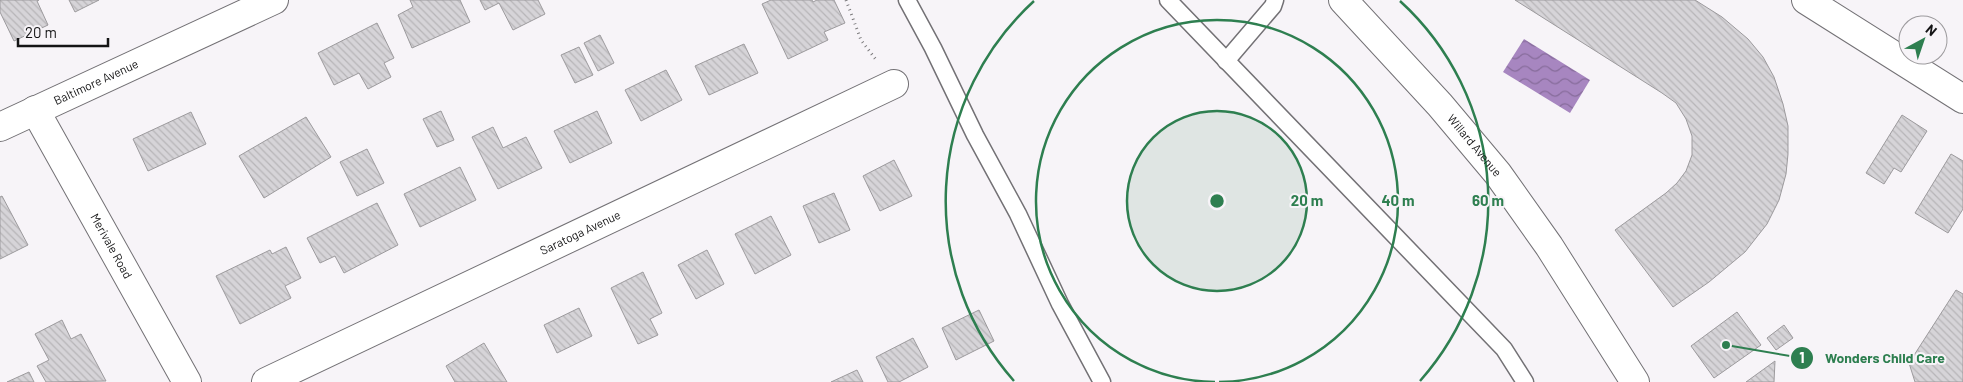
<svg xmlns="http://www.w3.org/2000/svg" width="1963" height="382" font-family="Barlow,sans-serif">
	<style>
		.water { fill: url(#water-waves) }
		.building { fill: url(#building-back-hatch); stroke: #9c9a9d }
		.lines { fill: none; stroke-linecap: round; stroke-linejoin: round }
		.service-casing { stroke: #737175; stroke-width: 19 }
		.minor-casing { stroke: #737175; stroke-width: 30 }
		.tertiary-casing { stroke: #737175; stroke-width: 30 }
		.path { stroke: #7c7b7d; stroke-width: 3; stroke-dasharray: 1 4; stroke-linecap: butt }
		.service { stroke: #fff; stroke-width: 16 }
		.minor { stroke: #fff; stroke-width: 28 }
		.tertiary { stroke: #fff; stroke-width: 28 }
		.ring { fill: none; stroke: #2e7f50; stroke-width: 2.5 }
		.labels { text-anchor: middle; stroke-width: 4; stroke-linejoin: round; paint-order: stroke }
		.street-label { font-size: 12px; fill: #141415; stroke: #f7f4f8 }
		.centre { fill: #2e7f50; stroke: #f7f4f8; stroke-width: 2.5 }
		.ring-label { font-size: 15px; text-anchor: middle; font-weight: bold; fill: #2e7f50; stroke: #f7f4f8; stroke-width: 4; stroke-linejoin: round; paint-order: stroke }
		.leader { fill: none; stroke: #2e7f50; stroke-width: 2 }
		.callout-dot { fill: #2e7f50; stroke: #f7f4f8; stroke-width: 2 }
		.mark-label { font-size: 15px; text-anchor: middle; font-weight: bold; fill: #fff }
		.callout-label { font-size: 14px; text-anchor: middle; font-weight: bold; fill: #2e7f50; stroke: #f7f4f8; stroke-width: 4; stroke-linejoin: round; paint-order: stroke }
	</style>
	<defs>
		<pattern id="water-waves" width="16" height="10" patternUnits="userSpaceOnUse" patternTransform="scale(1.25)"><rect width="16" height="10" fill="#a786c0"/><path d="M0 5q4-4 8 0t8 0" fill="none" stroke="#876c9b"/></pattern>
		<pattern id="building-back-hatch" width="6" height="6" patternUnits="userSpaceOnUse" patternTransform="scale(1.25)"><rect width="6" height="6" fill="#d6d4d8"/><path d="M-1 5l2 2M0 0l6 6M5-1l2 2" fill="none" stroke="#b7b5b8"/></pattern>
	</defs>
	<rect width="100%" height="100%" fill="#f7f4f8"/>
	<!-- water -->
	<path class="water" d="M1524 39 1590 80 1570 113 1503 72Z"/>
	<!-- building -->
	<g class="building">
		<path d="M0 0H39L37 1 48 25 14 41 0 12Z"/>
		<path d="M69 0H99L75 12Z"/>
		<path d="M410 0H460L470 22 412 48 398 15 413 7Z"/>
		<path d="M480 0H538L545 14 513 30 499 3 485 10Z"/>
		<path d="M771 0H812L813 2 817 0H834L845 23 824 32 828 40 788 59 762 4Z"/>
		<path d="M1515 0H1695L1722 17 1748 39 1763 57 1774 77 1783 104 1788 126V154L1786 174 1779 200 1767 224 1745 252 1709 282 1673 307 1615 230 1666 193 1677 183 1686 171 1692 155V136L1686 119 1676 103 1662 93Z"/>
		<path d="M377 23 394 58 384 63 391 77 368 89 359 73 334 85 318 53Z"/>
		<path d="M600 35 614 63 598 71 584 43Z"/>
		<path d="M744 44 758 73 709 95 695 66Z"/>
		<path d="M579 47 593 75 575 83 561 55Z"/>
		<path d="M666 70 682 100 641 121 625 90Z"/>
		<path d="M441 111 454 140 437 147 423 119Z"/>
		<path d="M597 111 612 143 570 163 554 131Z"/>
		<path d="M191 112 206 144 148 171 133 139Z"/>
		<path d="M1902 115 1927 131 1901 172 1894 168 1884 184 1866 173Z"/>
		<path d="M306 117 331 157 264 198 239 156Z"/>
		<path d="M493 127 503 148 526 137 542 168 498 189 472 137Z"/>
		<path d="M367 149 384 183 357 196 340 162Z"/>
		<path d="M1951 154 1963 161V209L1948 233 1915 213Z"/>
		<path d="M894 160 912 196 880 211 863 176Z"/>
		<path d="M460 167 476 200 420 227 404 194Z"/>
		<path d="M834 193 850 230 819 243 803 206Z"/>
		<path d="M2 196 28 245 0 259V197Z"/>
		<path d="M377 203 398 245 344 273 335 256 320 263 307 238Z"/>
		<path d="M771 216 791 255 755 274 735 234Z"/>
		<path d="M286 247 301 278 285 286 291 298 240 324 216 276 270 250 272 254Z"/>
		<path d="M707 250 724 284 696 299 678 265Z"/>
		<path d="M643 272 662 313 650 319 658 335 638 344 611 288Z"/>
		<path d="M1956 290 1963 294V382H1915L1909 363Z"/>
		<path d="M579 308 592 336 557 353 544 325Z"/>
		<path d="M979 310 994 341 956 360 942 328Z"/>
		<path d="M1737 312 1761 345 1714 378 1691 346Z"/>
		<path d="M62 320 71 339 81 334 106 381 46 382 37 366 49 360 35 334Z"/>
		<path d="M1784 325 1793 338 1776 350 1767 338Z"/>
		<path d="M913 338 928 367 899 382H888L876 357Z"/>
		<path d="M484 343 507 382H455L446 366Z"/>
		<path d="M1775 361 1774 382H1746Z"/>
		<path d="M857 370 863 382H831Z"/>
		<path d="M29 372 34 382H7Z"/>
	</g>
	<g class="lines">
		<defs>
			<g id="service">
				<path d="M907 0 933 48 975 135 1018 214 1060 304 1102 382"/>
				<path d="M1168 0 1504 349 1525 382"/>
				<path d="M1226 61 1273 6 1275 0"/>
			</g>
			<g id="minor">
				<path d="M1806 0 1963 99"/>
				<path id="s1" d="M35 110 187 382"/>
				<path id="s2" d="M0 127 274 0"/>
				<path id="s3" d="M266 382 894 84"/>
			</g>
			<g id="tertiary">
				<path id="s4" d="M1343 0 1440 105 1498 174 1549 246 1635 382"/>
			</g>
		</defs>
		<!-- service casing -->
		<use href="#service" class="service-casing"/>
		<!-- minor casing -->
		<use href="#minor" class="minor-casing"/>
		<!-- tertiary casing -->
		<use href="#tertiary" class="tertiary-casing"/>
		<!-- path -->
		<path class="path" d="M846 0 861 40 877 61"/>
		<!-- service -->
		<use href="#service" class="service"/>
		<!-- minor -->
		<use href="#minor" class="minor"/>
		<!-- tertiary -->
		<use href="#tertiary" class="tertiary"/>
	</g>
	<!-- distance rings -->
	<circle cx="1217" cy="201" r="90" fill="#2e7f50" fill-opacity=".12"/>
	<g class="ring">
		<circle cx="1217" cy="201" r="90"/>
		<path d="M1215 382A181 181 0 1 1 1219 382"/>
		<path d="M1014 381A271 271 0 0 1 1034 1M1400 1A271 271 0 0 1 1420 381"/>
	</g>
	<g class="labels">
		<!-- street labels -->
		<g class="street-label">
			<text dy="4" stroke="none"><textPath href="#s2" startOffset="106">Baltimore Avenue</textPath></text>
			<text dy="4" stroke="none"><textPath href="#s4" startOffset="196">Willard Avenue</textPath></text>
			<text dy="4" stroke="none"><textPath href="#s3" startOffset="348">Saratoga Avenue</textPath></text>
			<text dy="4" stroke="none"><textPath href="#s1" startOffset="156">Merivale Road</textPath></text>
		</g>
	</g>
	<circle cx="1217" cy="201" r="8" class="centre"/>
	<g class="ring-label">
		<text x="1307" y="206">20 m</text>
		<text x="1398" y="206">40 m</text>
		<text x="1488" y="206">60 m</text>
	</g>
	<!-- callouts -->
	<path class="leader" d="M1726 345L1802 358"/>
	<g class="callout-dot">
		<circle cx="1726" cy="345" r="5"/>
		<circle cx="1802" cy="358" r="12"/>
	</g>
	<g class="mark-label">
		<text x="1802" y="363">1</text>
	</g>
	<g class="callout-label">
		<text x="1885" y="363">Wonders Child Care</text>
	</g>
	<!-- north arrow -->
	<g transform="translate(1923 40) rotate(40)"><circle r="24" fill="#f7f4f8" stroke="#9c9a9d"/>
	<path d="M0-4L9 19L0 12L-9 19Z" fill="#2e7f50"/>
	<text y="-8" font-size="14" font-weight="bold" text-anchor="middle" fill="#141415">N</text>
	</g>
	<!-- scale -->
	<path d="M18 38v8h90v-8" fill="none" stroke="#141415" stroke-width="2.5"/>
	<text x="25" y="38" font-size="15" fill="#141415" stroke="#f7f4f8" stroke-width="4" paint-order="stroke">20 m</text>
</svg>
